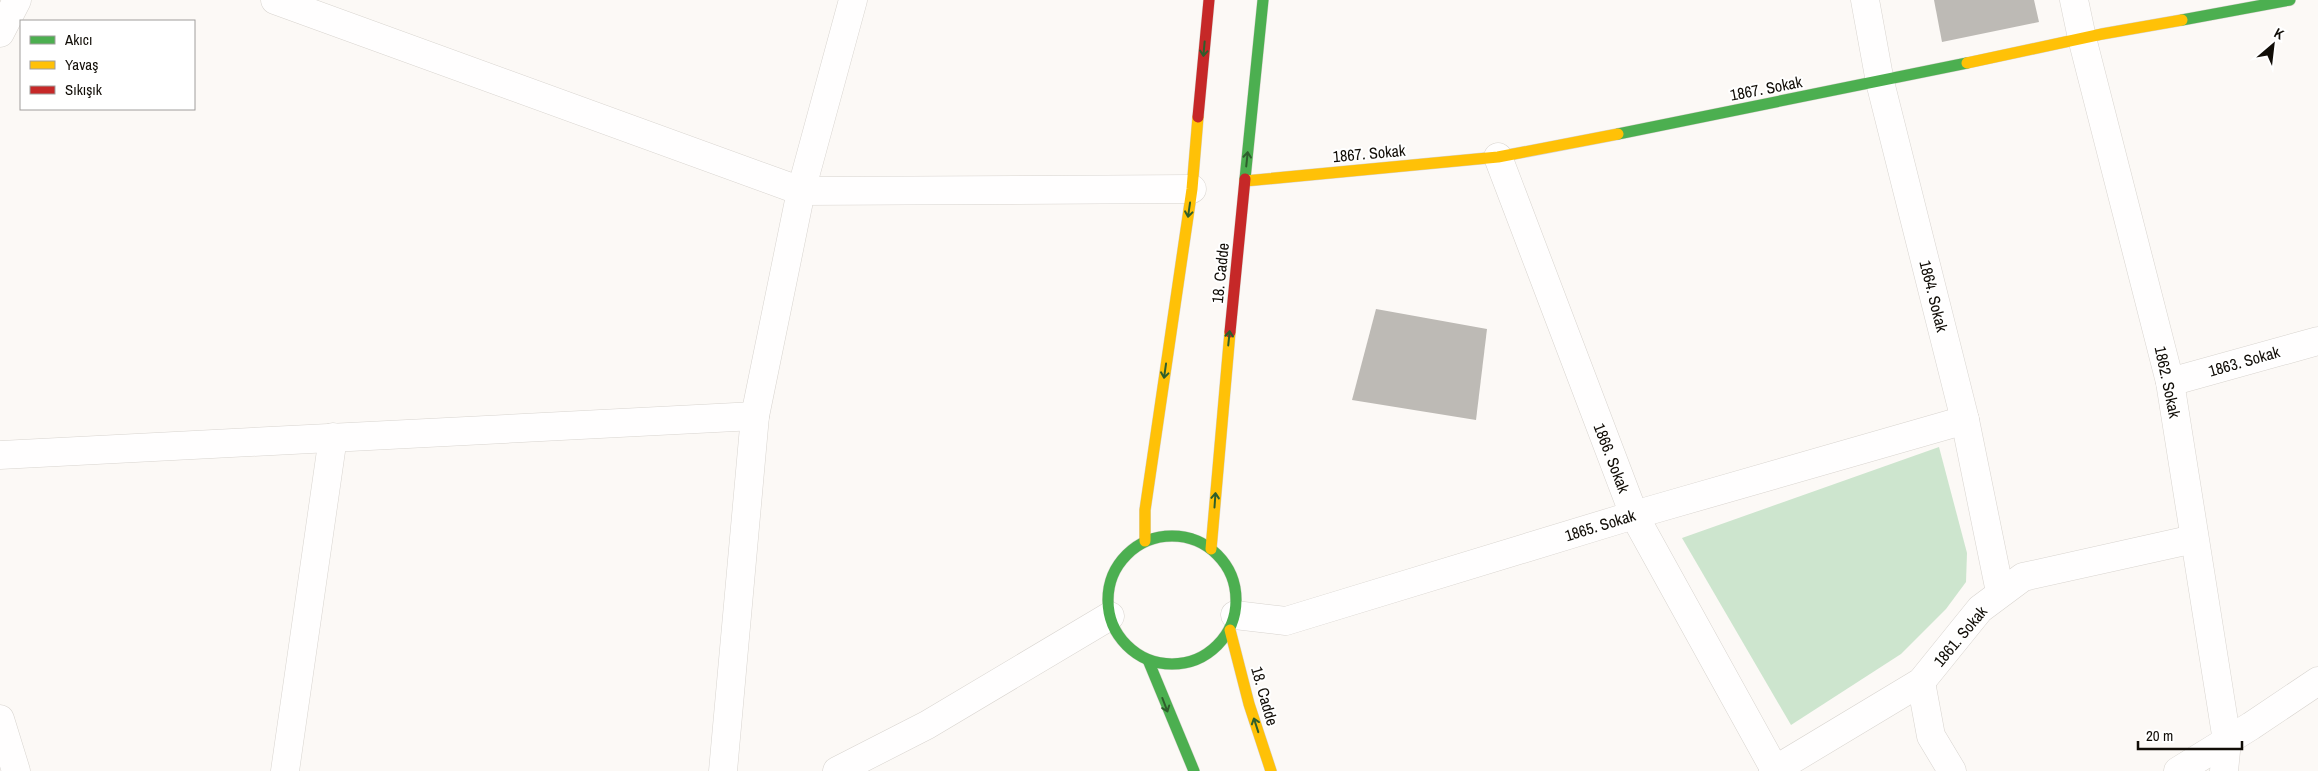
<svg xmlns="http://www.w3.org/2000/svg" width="2318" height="771" font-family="'Archivo Narrow',sans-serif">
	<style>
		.green { fill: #cde5ce }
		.building { fill: #bdbab5 }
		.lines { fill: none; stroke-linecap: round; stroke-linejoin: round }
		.street-casing { stroke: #d8d4cf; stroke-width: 29 }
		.fast-casing { stroke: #d8d4cf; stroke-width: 12 }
		.slow-casing { stroke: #d8d4cf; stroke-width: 12 }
		.jam-casing { stroke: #d8d4cf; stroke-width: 12 }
		.street { stroke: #fffefe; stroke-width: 28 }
		.fast { stroke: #4caf50; stroke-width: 11 }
		.slow { stroke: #ffc107; stroke-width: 11 }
		.jam { stroke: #c62828; stroke-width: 11 }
		.oneway { stroke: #2e5e2c }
		.labels { text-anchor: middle; stroke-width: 4; stroke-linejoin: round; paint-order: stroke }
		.street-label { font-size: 16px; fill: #110d07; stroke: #fff }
	</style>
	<rect width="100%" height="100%" fill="#fcf9f6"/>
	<!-- green -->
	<path class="green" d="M1939 447 1967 553 1966 582 1946 609 1901 654 1791 725 1682 538Z"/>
	<!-- building -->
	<g class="building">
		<path d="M1934 0H2034L2039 22 1942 42Z"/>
		<path d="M1376 309 1487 329 1476 420 1352 400Z"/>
	</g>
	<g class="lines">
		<defs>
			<g id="street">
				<path d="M275 0 801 191 1192 189"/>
				<path d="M1865 0 1880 82 1965 420 2000 592"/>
				<path d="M2074 0 2082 38 2170 382 2227 741 2224 771"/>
				<path d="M0 33 17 0"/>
				<path d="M1498 157 1634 515 1775 770"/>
				<path d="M2170 382 2318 341"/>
				<path d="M0 455 755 416"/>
				<path d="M1235 615 1286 621 1634 515 1965 420"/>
				<path d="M1921 682 1931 736 1952 771"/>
				<path d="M0 719 16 771"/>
				<path d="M285 771 333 437"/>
				<path d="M723 771 755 416 801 191 853 0"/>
				<path d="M837 771 927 725 1110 616"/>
				<path d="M1773 771 1921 682 1980 609 2023 577 2194 539"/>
				<path d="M2178 771 2251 726 2318 681"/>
			</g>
			<g id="fast">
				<path d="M2182 20 2290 0"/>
				<path d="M1618 134 1967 63"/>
				<path d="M1245 179 1263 0"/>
				<circle cx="1172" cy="600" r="64"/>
				<path d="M1148 660 1194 771"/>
			</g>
			<g id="slow">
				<path d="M1967 63 2102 34 2182 20"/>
				<path d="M1245 181 1498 157 1618 134"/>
				<path d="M1145 541V510L1192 189 1198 117"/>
				<path d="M1211 549 1230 332"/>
				<path d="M1230 630 1249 704 1271 771"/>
			</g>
			<g id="jam">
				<path d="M1198 117 1209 0"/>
				<path d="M1230 332 1245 179"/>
			</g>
		</defs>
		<!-- street casing -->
		<use href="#street" class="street-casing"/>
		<!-- fast casing -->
		<use href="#fast" class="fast-casing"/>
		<!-- slow casing -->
		<use href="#slow" class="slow-casing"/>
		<!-- jam casing -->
		<use href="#jam" class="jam-casing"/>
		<!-- street -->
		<use href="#street" class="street"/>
		<!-- fast -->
		<use href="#fast" class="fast"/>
		<!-- slow -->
		<use href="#slow" class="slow"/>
		<!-- jam -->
		<use href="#jam" class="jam"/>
	</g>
	<!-- one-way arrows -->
	<defs><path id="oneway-shaft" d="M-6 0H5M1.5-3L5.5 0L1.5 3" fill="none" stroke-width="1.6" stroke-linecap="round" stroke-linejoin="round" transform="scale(1.25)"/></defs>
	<g class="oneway">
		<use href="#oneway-shaft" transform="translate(1204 49) rotate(95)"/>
		<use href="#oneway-shaft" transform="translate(1247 159) rotate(-84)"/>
		<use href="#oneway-shaft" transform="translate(1189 210) rotate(98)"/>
		<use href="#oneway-shaft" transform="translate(1229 338) rotate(-84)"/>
		<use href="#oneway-shaft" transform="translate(1165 371) rotate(98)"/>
		<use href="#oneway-shaft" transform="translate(1215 500) rotate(-86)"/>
		<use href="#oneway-shaft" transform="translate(1165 705) rotate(69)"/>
		<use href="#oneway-shaft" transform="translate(1256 725) rotate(-108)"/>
	</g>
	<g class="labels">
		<!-- street labels -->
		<g class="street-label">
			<text transform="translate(1766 88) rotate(-11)" y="6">1867. Sokak</text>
			<text transform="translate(1369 153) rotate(-5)" y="6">1867. Sokak</text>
			<text transform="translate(1220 273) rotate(-84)" y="6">18. Cadde</text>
			<text transform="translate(1934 296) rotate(76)" y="6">1864. Sokak</text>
			<text transform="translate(2244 361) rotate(-16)" y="6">1863. Sokak</text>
			<text transform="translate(2168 382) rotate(78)" y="6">1862. Sokak</text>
			<text transform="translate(1612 458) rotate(69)" y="6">1866. Sokak</text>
			<text transform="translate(1600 525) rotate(-17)" y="6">1865. Sokak</text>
			<text transform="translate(1960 636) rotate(-50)" y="6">1861. Sokak</text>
			<text transform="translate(1265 696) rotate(74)" y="6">18. Cadde</text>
		</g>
	</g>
	<!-- legend -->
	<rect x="20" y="20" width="175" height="90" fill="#ffffff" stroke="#a09e9c"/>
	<rect x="30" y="36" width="25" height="8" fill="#4caf50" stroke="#a09e9c"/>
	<text x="65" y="45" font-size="15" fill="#110d07">Akıcı</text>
	<rect x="30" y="61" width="25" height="8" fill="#ffc107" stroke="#a09e9c"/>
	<text x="65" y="70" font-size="15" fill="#110d07">Yavaş</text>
	<rect x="30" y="86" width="25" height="8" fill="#c62828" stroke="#a09e9c"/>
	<text x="65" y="95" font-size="15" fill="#110d07">Sıkışık</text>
	<!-- north arrow -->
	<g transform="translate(2273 45) rotate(28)" stroke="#ffffff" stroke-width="4" paint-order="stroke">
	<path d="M0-4L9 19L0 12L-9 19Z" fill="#110d07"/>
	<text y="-8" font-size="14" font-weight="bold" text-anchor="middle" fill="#110d07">K</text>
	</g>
	<!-- scale -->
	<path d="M2138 741v8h104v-8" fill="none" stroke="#110d07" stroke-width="2.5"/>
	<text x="2146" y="741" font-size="15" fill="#110d07" stroke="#ffffff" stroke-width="4" paint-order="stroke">20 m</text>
</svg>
